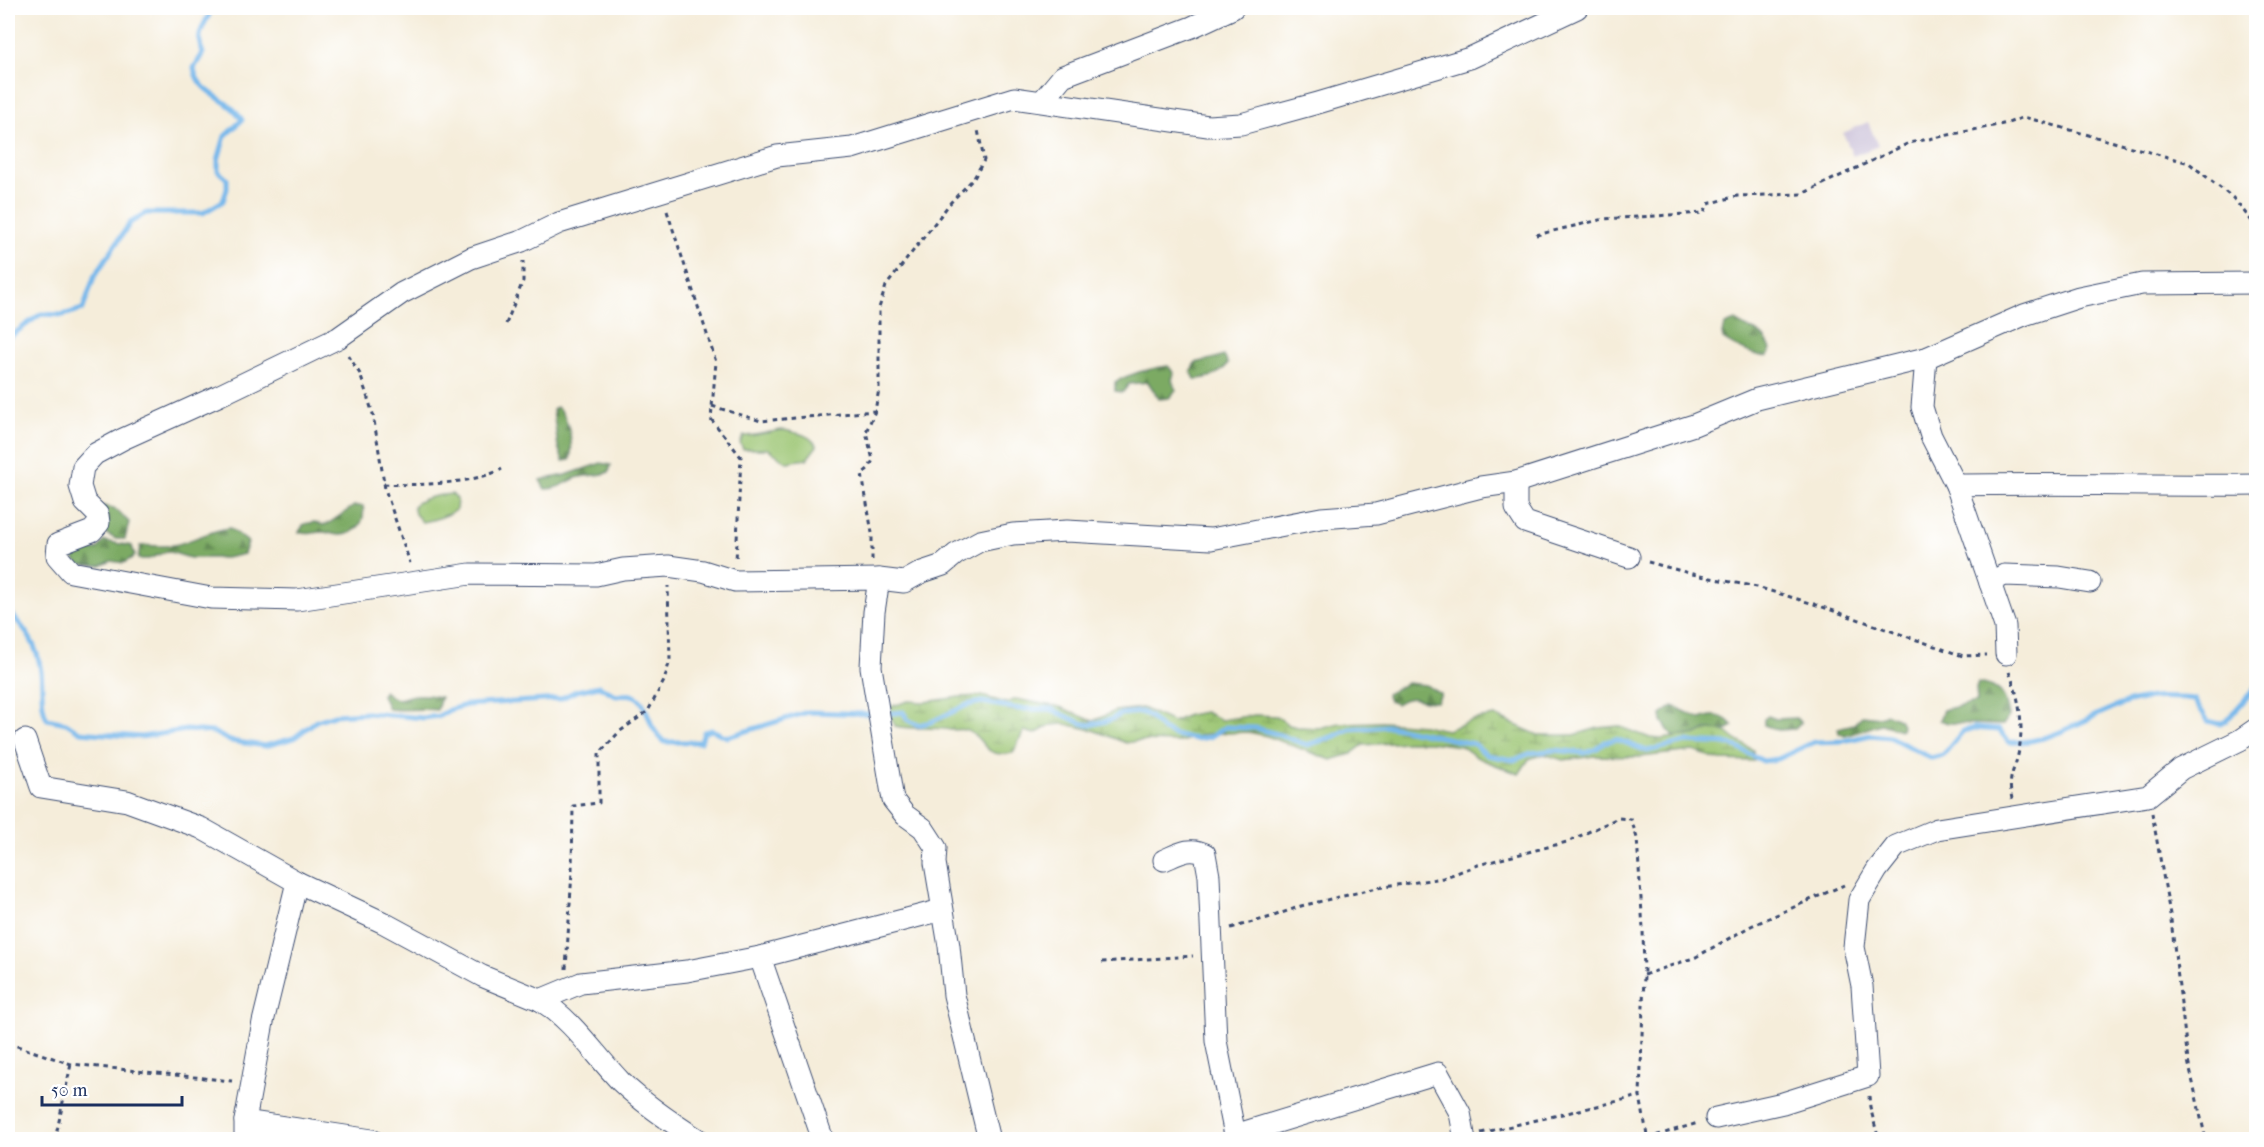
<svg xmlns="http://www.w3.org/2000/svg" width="2264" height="1147" font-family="'IM FELL French Canon',serif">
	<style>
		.industrial { fill: #c9bfd7 }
		.green { fill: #9bc572; stroke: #5b7a68; stroke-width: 1.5 }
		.forest { fill: url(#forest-firs); stroke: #4c6c61; stroke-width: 1.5 }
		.wetland { fill: url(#wetland-marsh); stroke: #5b7a68; stroke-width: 1.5 }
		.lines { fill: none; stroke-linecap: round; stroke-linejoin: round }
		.stream { stroke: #77b8eb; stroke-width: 5 }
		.minor-casing { stroke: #3c4c71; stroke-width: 23 }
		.path { stroke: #3c4c71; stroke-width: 3; stroke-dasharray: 4.5 4.5; stroke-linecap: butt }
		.minor { stroke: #fff; stroke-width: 21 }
	</style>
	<defs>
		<pattern id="forest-firs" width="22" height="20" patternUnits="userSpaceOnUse" patternTransform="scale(1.5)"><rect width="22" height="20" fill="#7caa64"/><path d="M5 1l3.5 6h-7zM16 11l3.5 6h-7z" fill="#658b56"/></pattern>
		<pattern id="wetland-marsh" width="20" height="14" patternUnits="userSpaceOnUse" patternTransform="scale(1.5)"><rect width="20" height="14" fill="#9bc572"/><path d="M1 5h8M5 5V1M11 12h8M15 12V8" fill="none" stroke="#7ea061"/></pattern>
	</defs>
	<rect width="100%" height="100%" fill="#fff"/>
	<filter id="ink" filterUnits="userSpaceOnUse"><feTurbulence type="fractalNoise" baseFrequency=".0167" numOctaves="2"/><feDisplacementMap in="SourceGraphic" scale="12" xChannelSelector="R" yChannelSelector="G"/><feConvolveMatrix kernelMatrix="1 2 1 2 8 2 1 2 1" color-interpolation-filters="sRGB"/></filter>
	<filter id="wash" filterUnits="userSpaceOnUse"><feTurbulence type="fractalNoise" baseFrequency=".008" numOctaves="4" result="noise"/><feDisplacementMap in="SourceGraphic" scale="24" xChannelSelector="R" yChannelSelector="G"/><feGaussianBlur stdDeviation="1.35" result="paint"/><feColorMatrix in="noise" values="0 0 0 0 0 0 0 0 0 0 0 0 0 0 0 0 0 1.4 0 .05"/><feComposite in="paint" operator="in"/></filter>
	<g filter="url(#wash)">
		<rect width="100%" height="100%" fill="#f5edda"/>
		<!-- industrial -->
		<path class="industrial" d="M1868 122 1878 146 1853 156 1843 133Z"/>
		<!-- green -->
		<g class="green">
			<path d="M784 430C797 433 810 434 817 446L807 459 787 462 768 449H743L740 443 744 436C758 436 769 431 784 430Z"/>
			<path d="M452 494 457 499 456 510C445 517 435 520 422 522L415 514 413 506C422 497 439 495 452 494Z"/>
		</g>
		<!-- forest -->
		<g class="forest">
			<path d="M1735 321C1752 333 1761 327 1771 349L1768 356C1760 359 1731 345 1723 339L1722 333 1725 325Z"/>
			<path d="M1224 356 1228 364C1220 374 1208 379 1195 379L1191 371 1195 363Z"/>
			<path d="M1168 366 1174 373 1172 380 1176 390 1169 398 1159 399 1148 382 1129 384 1123 392 1115 391V382C1132 373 1150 368 1168 366Z"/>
			<path d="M557 407C569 416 574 446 570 460L563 461 558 447 553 410Z"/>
			<path d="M601 463 611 465 609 472C598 477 587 474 576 478 565 483 558 489 545 489L540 480 566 475Z"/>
			<path d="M103 506 114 508 129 522 125 539H116L99 530Z"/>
			<path d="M354 506H363C366 521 357 534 341 535 334 535 328 532 322 532 311 532 310 536 299 532L304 524 315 522 323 525 329 523Z"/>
			<path d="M230 528 248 542 244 554 226 558H190L167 551 149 559H138L140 546C151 544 163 548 174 545 193 541 210 530 230 528Z"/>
			<path d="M104 541 132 546 135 556 124 563 111 561 101 566 79 565 73 557C80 548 87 550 97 550Z"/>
			<path d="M1407 683 1426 685 1441 694 1437 702C1418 703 1414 692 1396 704L1389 701 1386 694Z"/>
			<path d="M1978 683C2002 687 2005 693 2009 716L2003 725 1948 723 1939 720 1943 710 1977 702 1976 688Z"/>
			<path d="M384 691C400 705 400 696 416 695 424 694 433 696 441 697L437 710C421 708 403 711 388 709L382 695Z"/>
			<path d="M1673 706 1701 719C1714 714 1723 714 1733 726L1725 731 1706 730 1699 734 1673 737 1662 721 1661 715Z"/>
			<path d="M1887 714 1899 719 1902 725 1901 730 1881 724 1845 736 1839 733 1838 728 1854 724 1863 715 1880 717Z"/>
			<path d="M1768 716 1776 719 1796 718 1801 723 1795 729 1778 730 1764 725V719Z"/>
		</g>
		<!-- wetland -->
		<path class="wetland" d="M982 696 1006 703 1016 699 1060 707 1093 721 1115 711 1142 708 1173 722 1188 715 1205 712 1221 720 1255 715 1276 716 1289 725 1297 727 1319 728 1339 723 1382 722 1423 725 1447 730 1476 719 1495 716 1538 735H1574L1598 728 1618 726 1650 738 1661 739 1699 734 1706 730 1725 731 1736 740 1753 750 1754 761 1720 760 1693 751 1640 757 1595 756 1563 760 1544 754 1529 759 1519 774 1478 758 1461 746 1429 742H1406L1363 745 1351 754 1331 760 1267 736 1248 732 1205 734 1180 742 1136 741 1126 743 1093 730 1065 724 1051 725 1035 734 1024 731 1013 753C980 759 988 738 965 730 961 729 955 730 951 730 931 726 913 730 895 726L889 714V707L909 701 925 702 959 697Z"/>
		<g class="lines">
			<!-- stream -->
			<g class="stream">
				<path d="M8 338 41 314 63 315 83 309 94 277 130 223 146 213H203L223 201 227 189V179L218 171V160L225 136 242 120C231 98 198 96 194 68L203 53C196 38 201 29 209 15L208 8"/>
				<path d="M8 611C26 629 38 646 41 672 43 687 40 705 47 719L66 723 80 732 141 737 186 730 213 732 230 741 265 746 294 738 316 721 334 715 367 713 424 718 439 716 449 710 466 705 560 699 576 691 599 686 617 696C642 689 645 707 652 726 655 732 660 737 664 742H701L704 732 712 730 727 737 808 712 874 714"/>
				<path d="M884 714 903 712 908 720 918 725 931 722 967 705 982 702 1019 709H1051L1081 723 1090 725 1110 720 1121 714 1141 712 1150 717 1162 729 1174 735 1196 739 1210 737 1225 727 1255 728 1277 734 1307 745 1335 736 1349 729 1390 726 1474 744 1487 755 1514 760 1531 753 1555 750 1585 753 1596 749 1605 742 1616 739 1647 751 1686 742 1730 744 1763 761 1778 759 1814 742 1843 741 1871 735 1890 737 1931 758 1943 755 1963 731 1974 728 1999 730 2009 742C2052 745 2089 714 2129 702 2150 696 2172 697 2194 699L2208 721 2220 724 2226 721 2256 687"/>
			</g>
		</g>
	</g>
	<g filter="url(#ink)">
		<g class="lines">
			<defs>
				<g id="minor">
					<path d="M1577 8 1470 58 1318 103 1241 124 1208 126 1014 98 852 148 777 156 559 223 522 241 471 258 402 293 338 338 218 396 123 439 95 454 83 467 80 486 85 502 98 515 99 523 92 531 58 544 57 556 71 572 211 598 297 600 470 574 596 575 623 569 668 566 703 571 735 581 879 579 904 582 922 572 943 565 956 554 980 541 1013 534 1067 531 1211 539 1321 518 1376 514 1481 487 1516 482 1694 425 1757 399 1926 358 2024 315 2079 297 2142 284 2256 283"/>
					<path d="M1043 100 1063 76 1192 27 1233 8"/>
					<path d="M1926 358 1922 407 1931 436 1956 485 2005 626 2006 654"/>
					<path d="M1516 482V508L1525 522 1629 557"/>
					<path d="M1956 485C2056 483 2156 486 2256 485"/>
					<path d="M879 579 874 612 871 667 893 800 905 815 923 828 936 848 935 863 949 946 954 995 989 1140"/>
					<path d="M1990 583 2004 575 2059 577 2090 582"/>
					<path d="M25 740 41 787 127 801 201 828 297 882 382 922 482 976 540 1000 581 983 687 971 760 957 942 910"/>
					<path d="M1164 860C1178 854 1190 846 1205 854L1209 876 1216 1041 1236 1140"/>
					<path d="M760 957 823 1140"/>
					<path d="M540 1000C574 1021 594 1054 621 1082 644 1104 672 1123 699 1140"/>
					<path d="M1716 1118 1783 1103 1868 1076 1862 986 1854 947 1859 900 1877 870 1896 846 1937 829 2148 796 2181 769 2240 740 2256 729"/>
					<path d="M245 1121 372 1140"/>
					<path d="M1235 1135 1438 1073 1460 1113 1465 1140"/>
					<path d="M245 1140V1121L263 1022 297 882"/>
				</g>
			</defs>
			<!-- minor casing -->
			<use href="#minor" class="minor-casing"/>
			<!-- path -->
			<g class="path">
				<path d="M667 211 716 362 711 419 741 457 736 561"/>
				<path d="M1536 235 1604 219 1704 213 1708 204 1737 196 1802 194 1909 143 2008 123 2024 117 2189 163 2233 198 2256 226"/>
				<path d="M506 324 523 281V261"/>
				<path d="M348 355 360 374 373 414 385 489 410 563"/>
				<path d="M712 406 761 421 875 411"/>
				<path d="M384 484C416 486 474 484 502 469"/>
				<path d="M872 560V533L862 474 869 468 873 460 866 432 875 411 879 389V308L886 286 951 202 974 178 984 160 978 130"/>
				<path d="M1648 562 1700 576 1757 587 1814 604 1963 656 1987 655"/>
				<path d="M2009 672C2019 695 2024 725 2019 750 2015 772 2007 774 2012 799"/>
				<path d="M2152 813 2171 920 2188 1061 2206 1140"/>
				<path d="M1231 928 1271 917 1301 906 1377 888 1443 878 1478 865 1567 842 1618 818 1631 819 1637 838 1643 929 1644 975 1640 1096 1648 1140"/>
				<path d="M1102 962 1193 956"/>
				<path d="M566 969 572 871 573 806 599 803V754L619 732 648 711 664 681 670 660 668 586"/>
				<path d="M1644 975 1696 957 1751 926 1844 885"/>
				<path d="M8 1043 71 1064 232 1081"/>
				<path d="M1869 1096 1870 1107 1879 1140"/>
				<path d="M1481 1133 1640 1096"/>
				<path d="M1648 1138 1698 1123"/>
				<path d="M55 1140 71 1064"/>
			</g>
			<!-- minor -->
			<use href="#minor" class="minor"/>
		</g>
	</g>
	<!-- margin -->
	<rect width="2264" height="1147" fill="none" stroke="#fff" stroke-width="30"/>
	<!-- scale -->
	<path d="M42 1096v9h140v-9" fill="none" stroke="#1b2f5e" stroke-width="3"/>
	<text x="51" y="1096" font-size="18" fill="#1b2f5e" stroke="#ffffff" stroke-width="4.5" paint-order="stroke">50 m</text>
</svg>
